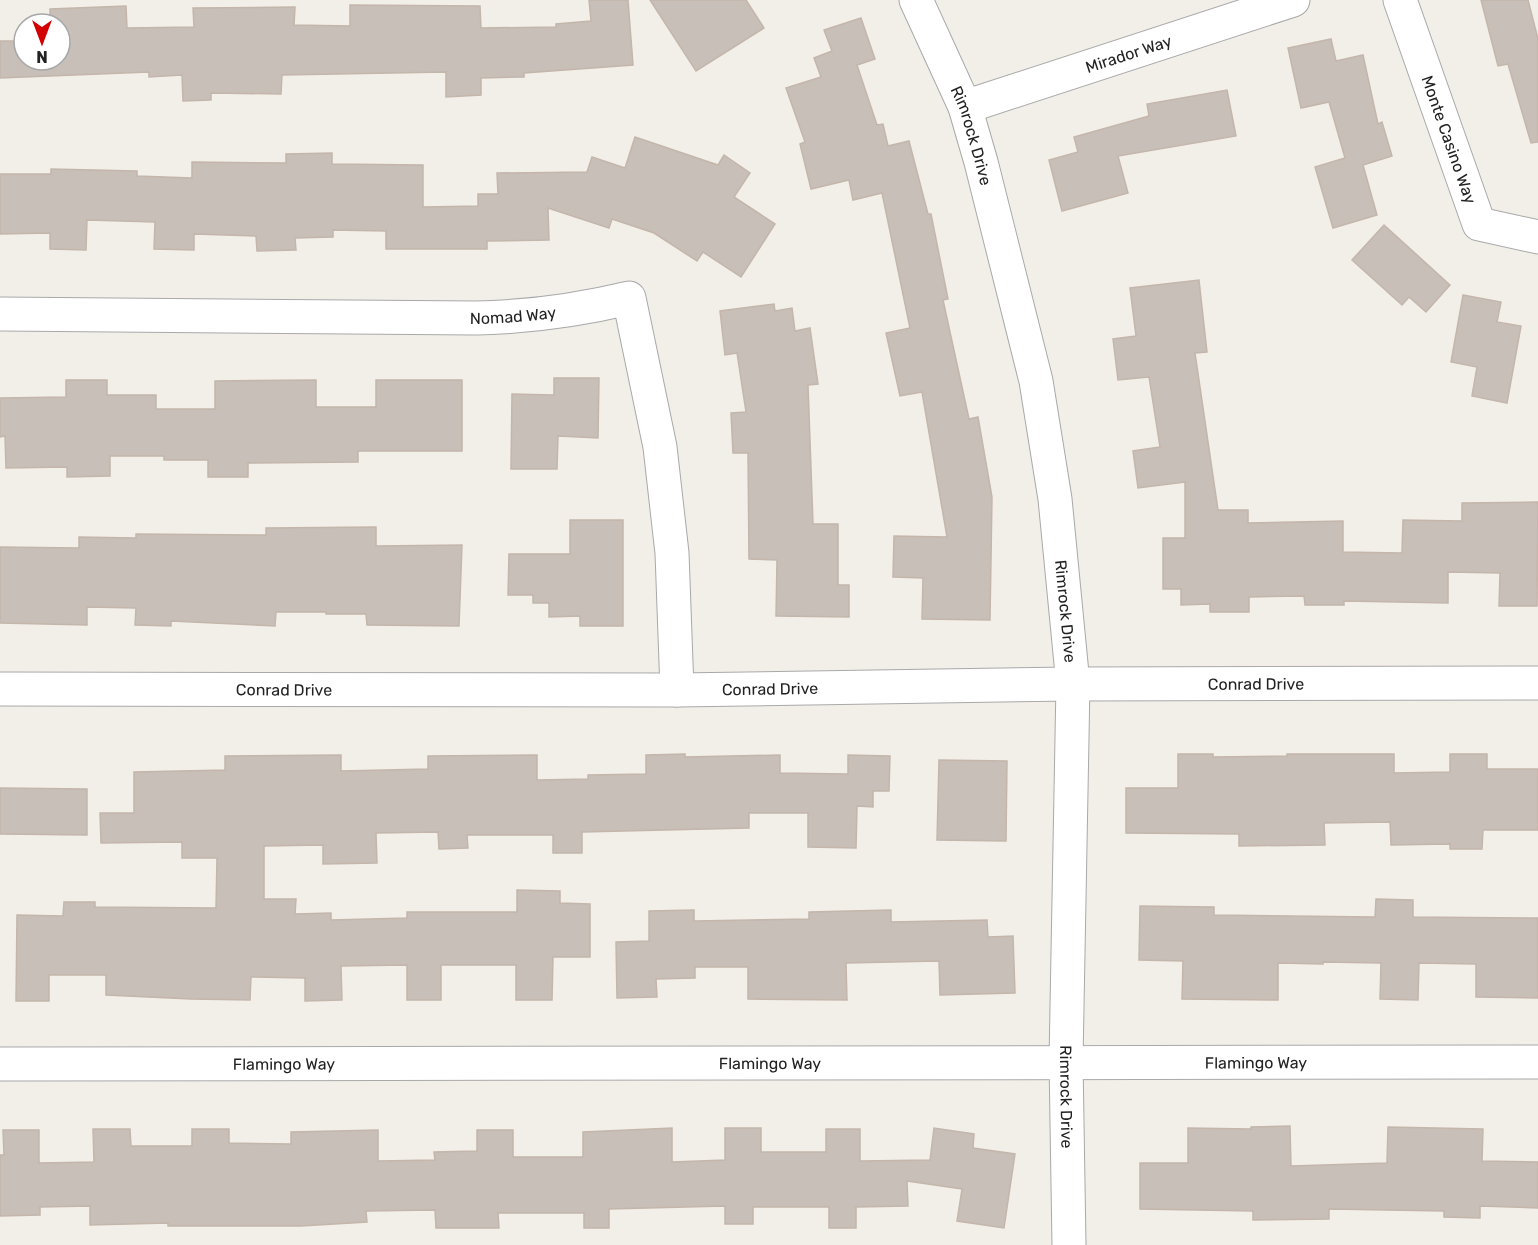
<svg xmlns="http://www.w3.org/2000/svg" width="1538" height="1245" font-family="Rubik,sans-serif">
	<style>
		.building { fill: #c7bfb8; stroke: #c4b6ab; stroke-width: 1.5 }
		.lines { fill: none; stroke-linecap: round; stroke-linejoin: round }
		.minor-casing { stroke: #a9a9a9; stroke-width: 35 }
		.minor { stroke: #fff; stroke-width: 33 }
		.labels { text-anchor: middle; stroke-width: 4.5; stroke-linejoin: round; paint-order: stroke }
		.street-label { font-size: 16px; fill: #222; stroke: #fff }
	</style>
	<rect width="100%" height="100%" fill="#f2efe9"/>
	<!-- building -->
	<g class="building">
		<path d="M589 0H628L633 65 524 73V77L481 78V95L446 97V72L282 75 281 94 211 93V100L183 101 182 75 149 77V72L0 78V41H24V60H60V24H50V9L126 6 127 28 194 27 193 8 295 7 294 25 350 26V5L480 6 481 28 556 27V24L591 21Z"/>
		<path d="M650 0H746L764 28 696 71Z"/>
		<path d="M1481 0H1528L1538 39V142L1531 143 1508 64 1498 66Z"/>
		<path d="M861 18 875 59 857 65 877 125 883 124 888 146 909 141 928 214H931L948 299 943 300 969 419 978 417 992 497 990 620 922 619 923 578 893 577 894 536 947 537 922 392 900 396 886 333 910 328 882 193 853 200 849 180 811 189 800 144 805 142 786 88 821 77 814 58 832 51 824 30Z"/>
		<path d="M1331 39 1336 61 1363 55 1378 124 1382 122 1392 156 1363 165 1377 215 1333 228 1315 167 1345 158 1329 102 1301 108 1288 48Z"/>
		<path d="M1227 90 1236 136 1118 156 1128 193 1062 211 1049 160 1078 152 1074 137 1149 116 1147 104Z"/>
		<path d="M635 137 718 165 724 155 750 173 734 197 775 224 741 277 703 252 697 261 654 233 612 219 609 228 548 208 549 240 487 241V249H386V231L333 230V237L295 238 296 250 257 251 256 236 194 234V250L154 249 155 222 87 220 86 250 50 249V233L0 234V174H51V169L137 171V176L192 178V162L286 163V154L332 153V164L423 165V207L478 206V194H498L497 173 587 172 592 157 625 168Z"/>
		<path d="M1384 225 1450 285 1426 312 1409 297 1402 305 1352 260Z"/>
		<path d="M1199 280 1207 352 1195 353 1218 510H1248V523L1343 521V552L1402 553 1403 520 1462 521V503L1538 502 1537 606H1499L1500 573 1448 572V603L1344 601V605H1305L1304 596 1249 597V612H1210V604L1181 605V589H1163V538H1185V482L1138 488 1133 451 1160 447 1149 377 1118 380 1113 339 1136 336 1130 288Z"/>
		<path d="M1463 295 1501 302 1497 322 1521 326 1507 403 1472 396 1477 367 1451 362Z"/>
		<path d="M774 304 775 311 792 308 795 331 810 328 818 384 808 385 813 524H838V585H849V617L776 616 777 560 749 559 748 453H733L731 413 746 412 737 353 725 355 720 311Z"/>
		<path d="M554 378H599L598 438 558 436 557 469H511L512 394 554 395Z"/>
		<path d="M66 380H107V395H156V409H215V381L316 380V407H376V380H462V451H358V462L248 463V477H208V460H164V456H110V476L67 477V467L6 468 5 436 0 437V398L66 397Z"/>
		<path d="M570 520H623V626H580V616L549 617V603H533V595H508L509 554H570Z"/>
		<path d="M376 527V546L462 545 459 626 367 625 366 614H326V612H276L275 626 171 621V626L135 625 136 608 87 607V625L0 623V547L79 548V537L136 538V534L266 535V528Z"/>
		<path d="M685 754V757L780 755V773L848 774V755L890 756 889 791H873V807L857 806 856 848 808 847V813H749V828L582 832V853H553V835H467L468 848 439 849 438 832 376 833 377 863 323 864V845L264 846V899H296L295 914 331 913V920L407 918V912H517V890L560 891V903L590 904V957H553L552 1000H516V965H441V1000H407V965L341 966 342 1000 305 1001V978L251 977 250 1000 191 999 106 995V975H49V1001H16L17 915 63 916 64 902H95V907L216 908 217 858H182V842L101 843 100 813H134V772L225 770V756L341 755V771L428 769V756L537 755V780L588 779V775L646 774V755Z"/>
		<path d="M1178 754H1213V757L1287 756V754H1394V773L1450 772V754H1487V769H1538V830H1483L1482 849H1450V844L1391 845 1390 822 1324 823 1325 845 1239 846V834L1126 833V788H1178Z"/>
		<path d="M939 760 1007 761 1006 841 937 840Z"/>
		<path d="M0 788 87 789V835L0 834Z"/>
		<path d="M1376 899 1413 900V917L1538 918V998L1476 997V964L1419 963 1418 1000 1380 999 1381 963 1323 962V964L1278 963V1000L1182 999 1183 961 1139 960 1140 906 1214 907V915L1375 917Z"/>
		<path d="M694 910V921L809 919V912L891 910V922L987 920 988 937 1013 936 1015 993 940 995 939 961 846 963 847 1000 748 999V967H695V978L656 979 657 997 617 998 616 942 649 941V911Z"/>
		<path d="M1290 1126 1291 1166 1387 1163 1388 1127 1483 1129 1482 1161 1538 1162V1208L1480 1206V1218L1444 1217V1211L1329 1209V1219L1253 1220V1211L1140 1209V1163H1188V1128L1251 1129V1127Z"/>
		<path d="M672 1128V1162L725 1160V1128H761V1152H826V1129H860V1161L930 1160 934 1128 974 1134 973 1148 1015 1154 1004 1228 957 1221 962 1189 907 1181 908 1206 856 1207V1228H829V1207H753V1224H725V1206L609 1209V1228H584V1213H498L499 1228H436L435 1210 366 1211 367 1222 301 1226H168V1223L90 1225V1206L40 1207V1215L0 1216V1155H4L3 1130H39V1163L94 1162 93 1129H130L131 1146H192V1129H229V1143L291 1144V1132L378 1130V1161L435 1160 434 1152 477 1151V1130H513V1157H583V1132Z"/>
	</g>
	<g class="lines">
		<defs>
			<g id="minor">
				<path id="s1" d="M916 0 965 107 981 162 1036 381 1055 499 1073 684 1066 1061 1069 1245"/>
				<path id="s2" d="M1400 0 1479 224 1538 237"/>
				<path id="s3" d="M965 107 1293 0"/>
				<path id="s4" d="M0 314 476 318C528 317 579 310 629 298L660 447 672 553 677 690"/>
				<path id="s5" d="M0 689 677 690 1073 684 1538 683"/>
				<path id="s6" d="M0 1064 1538 1062"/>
			</g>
		</defs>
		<!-- minor casing -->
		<use href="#minor" class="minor-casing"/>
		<!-- minor -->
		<use href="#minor" class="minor"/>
	</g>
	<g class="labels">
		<!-- street labels -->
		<g class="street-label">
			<text dy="6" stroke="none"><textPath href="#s3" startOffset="172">Mirador Way</textPath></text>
			<text dy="6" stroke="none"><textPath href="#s1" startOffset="147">Rimrock Drive</textPath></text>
			<text dy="6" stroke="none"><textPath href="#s2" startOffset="148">Monte Casino Way</textPath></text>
			<text dy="6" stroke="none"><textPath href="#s4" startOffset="513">Nomad Way</textPath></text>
			<text dy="6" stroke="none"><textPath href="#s1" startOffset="633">Rimrock Drive</textPath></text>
			<text dy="6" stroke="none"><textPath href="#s5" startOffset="1256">Conrad Drive</textPath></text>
			<text dy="6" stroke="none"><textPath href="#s5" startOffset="284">Conrad Drive</textPath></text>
			<text dy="6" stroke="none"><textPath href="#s5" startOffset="770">Conrad Drive</textPath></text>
			<text dy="6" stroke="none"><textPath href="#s6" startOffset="1256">Flamingo Way</textPath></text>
			<text dy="6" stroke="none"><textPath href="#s6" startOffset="770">Flamingo Way</textPath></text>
			<text dy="6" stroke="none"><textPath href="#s6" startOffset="284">Flamingo Way</textPath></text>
			<text dy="6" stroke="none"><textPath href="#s1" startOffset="1119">Rimrock Drive</textPath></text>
		</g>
	</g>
	<!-- north arrow -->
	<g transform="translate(42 42) rotate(180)"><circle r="28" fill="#ffffff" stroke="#a7a7a7" stroke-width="1.5"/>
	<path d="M0-4.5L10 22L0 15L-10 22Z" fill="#d40000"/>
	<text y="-9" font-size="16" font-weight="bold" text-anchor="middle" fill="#222222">N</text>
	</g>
</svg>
